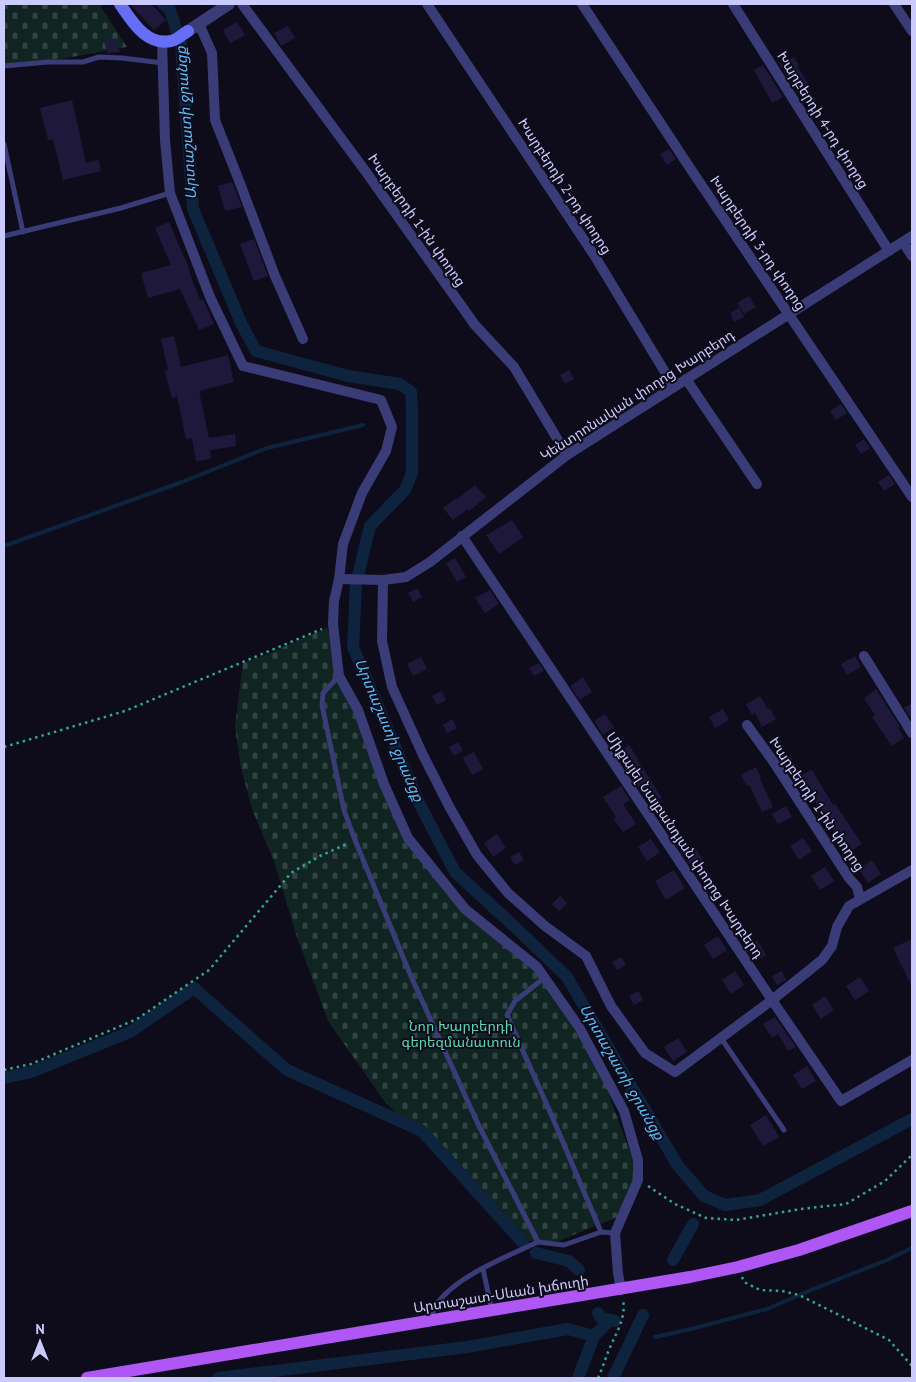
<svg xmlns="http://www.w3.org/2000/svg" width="916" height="1382" font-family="'PT Sans','Noto Sans Armenian',sans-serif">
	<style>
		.cemetery { fill: url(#cemetery-stones) }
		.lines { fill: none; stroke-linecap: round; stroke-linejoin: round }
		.stream { stroke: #0e243e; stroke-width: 4 }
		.canal { stroke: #0e243e; stroke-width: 12 }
		.building { fill: #1e193b }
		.path { stroke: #33a696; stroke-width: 2.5; stroke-dasharray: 2.5 4; stroke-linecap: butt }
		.service { stroke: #3a3c78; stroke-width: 5 }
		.minor { stroke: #3a3c78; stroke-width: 10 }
		.tertiary { stroke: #3a3c78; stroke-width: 12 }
		.secondary { stroke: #666ef6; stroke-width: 12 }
		.primary { stroke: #ae57f5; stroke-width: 12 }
		.labels { text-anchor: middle; stroke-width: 4; stroke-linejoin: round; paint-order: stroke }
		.street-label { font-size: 14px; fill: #cbcafc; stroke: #0e0c1b }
		.park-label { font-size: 14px; fill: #5bd6ae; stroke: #0e0c1b }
		.water-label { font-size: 15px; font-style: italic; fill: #5ebbf6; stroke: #0e0c1b }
	</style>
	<defs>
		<pattern id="cemetery-stones" width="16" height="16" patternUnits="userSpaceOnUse" patternTransform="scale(1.25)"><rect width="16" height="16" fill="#102522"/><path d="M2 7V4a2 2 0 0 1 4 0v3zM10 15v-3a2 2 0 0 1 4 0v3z" fill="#314343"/></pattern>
	</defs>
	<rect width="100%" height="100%" fill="#0e0c1b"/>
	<!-- cemetery -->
	<g class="cemetery">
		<path d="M4 4H99L127 47 66 58 4 64Z"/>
		<path d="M327 628 346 687 396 816 458 908 538 964 605 1084 637 1171 617 1217 559 1241H520L464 1180 385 1102 328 1021 297 937 274 861 252 809 241 768 235 727 243 663 265 655Z"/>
	</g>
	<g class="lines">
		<!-- stream -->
		<g class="stream">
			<path d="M4 546 182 482 267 448 363 425"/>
			<path d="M655 1337 691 1329 767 1309 811 1290 887 1260 912 1248"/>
		</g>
		<!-- canal -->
		<g class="canal">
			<path d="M163 4 170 10 181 44 193 209 242 325 256 351 348 376 400 384 411 392 412 410V473L405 490 370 526 356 584 353 647 419 803 455 872 516 928 567 977 678 1166 704 1196 725 1205 760 1200 912 1119"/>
			<path d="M4 1078 31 1072 130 1032 194 988 287 1070 422 1131 523 1243"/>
			<path d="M536 1253 569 1261 579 1270"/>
			<path d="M673 1260 693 1224"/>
			<path d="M598 1313 601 1318 615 1321"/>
			<path d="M218 1378 467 1347 568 1329 594 1336"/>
			<path d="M578 1378 594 1336 610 1320"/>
			<path d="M613 1378 643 1315"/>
		</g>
	</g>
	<!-- building -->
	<g class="building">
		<path d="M130 4H151L166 20 154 30Z"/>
		<path d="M237 22 245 35 230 43 223 30Z"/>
		<path d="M288 26 295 38 281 46 274 33Z"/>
		<path d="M116 38 120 52 108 53 104 42Z"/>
		<path d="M794 57 799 65 797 66 811 88 799 95 780 65Z"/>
		<path d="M763 65 783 97 772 103 754 70Z"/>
		<path d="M72 100 86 163 99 160 101 171 63 180 53 139 48 140 40 108Z"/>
		<path d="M669 149 676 159 667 165 660 154Z"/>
		<path d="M232 182 242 207 225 211 218 186Z"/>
		<path d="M169 222 190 271 189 272 200 300 203 299 214 324 199 330 180 289 148 298 141 273 171 265 155 228Z"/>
		<path d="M254 239 268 276 254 281 240 244Z"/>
		<path d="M749 296 756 307 744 314 737 303Z"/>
		<path d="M739 308 744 317 734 322 730 313Z"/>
		<path d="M174 336 181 367 228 355 234 382 199 391 209 438 235 434 236 446 210 450 211 459 196 461 192 438 186 439 177 396 172 398 165 371 168 370 161 339Z"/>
		<path d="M569 370 574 379 565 384 560 375Z"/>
		<path d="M841 404 847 413 836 420 830 411Z"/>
		<path d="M864 439 870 448 861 454 855 445Z"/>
		<path d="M889 475 895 484 884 491 878 482Z"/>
		<path d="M475 485 486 497 469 511 468 509 453 520 443 508 455 499 456 500Z"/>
		<path d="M512 520 523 537 499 554 486 535Z"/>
		<path d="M455 558 466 577 457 582 446 563Z"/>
		<path d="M417 588 422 597 413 602 408 593Z"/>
		<path d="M490 590 499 604 485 613 475 598Z"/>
		<path d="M855 656 861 667 847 675 841 664Z"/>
		<path d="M421 657 427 669 413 676 407 664Z"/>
		<path d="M539 663 544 671 534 676 529 668Z"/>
		<path d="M583 677 592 692 580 700 570 686Z"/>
		<path d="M876 689 900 727 898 728 904 738 892 746 872 717 875 715 864 698Z"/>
		<path d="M442 691 446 700 437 705 432 696Z"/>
		<path d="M760 696 768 709 770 708 776 719 762 727 755 713 752 715 746 704Z"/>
		<path d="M912 703V719L904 708Z"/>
		<path d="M723 709 729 720 715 728 709 717Z"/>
		<path d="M605 714 614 727 603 735 594 721Z"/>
		<path d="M452 719 457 728 447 733 443 725Z"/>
		<path d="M458 742 463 750 454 756 449 747Z"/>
		<path d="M629 745 638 759H637L662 798 650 805 616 753Z"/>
		<path d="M474 752 483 769 472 775 463 758Z"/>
		<path d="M756 767 761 778 760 779 773 807 762 812 749 785 747 786 741 775Z"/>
		<path d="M812 770 833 805 835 804 862 844 848 853 815 801 813 802 798 777Z"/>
		<path d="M621 786 630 800 623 804 636 824 623 832 614 819 616 817 603 797Z"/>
		<path d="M786 806 792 817 778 824 772 814Z"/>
		<path d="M497 834 506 848 493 857 484 843Z"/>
		<path d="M803 838 812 851 799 860 790 846Z"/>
		<path d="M651 839 660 852 647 861 638 847Z"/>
		<path d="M694 846 703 860 692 867 682 853Z"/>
		<path d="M519 852 524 860 515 865 510 857Z"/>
		<path d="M872 860 881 874 868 883 859 869Z"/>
		<path d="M825 867 834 881 820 890 811 876Z"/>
		<path d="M674 870 685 888 666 900 655 881Z"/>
		<path d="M560 896 567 903 559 911 552 904Z"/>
		<path d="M718 936 727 950 713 959 704 945Z"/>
		<path d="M912 939V987L893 948Z"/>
		<path d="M757 940 766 955 755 962 745 948Z"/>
		<path d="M621 957 626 965 617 970 612 962Z"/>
		<path d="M735 971 744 985 731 994 722 980Z"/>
		<path d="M782 971 786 980 777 985 772 976Z"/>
		<path d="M860 977 869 991 855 1000 846 986Z"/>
		<path d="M639 991 643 1000 634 1005 629 996Z"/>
		<path d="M825 996 834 1010 821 1019 812 1005Z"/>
		<path d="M775 1017 796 1047 788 1051 778 1034 772 1038 763 1024Z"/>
		<path d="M678 1038 687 1052 673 1061 664 1047Z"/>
		<path d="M807 1066 816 1081 802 1089 793 1075Z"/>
		<path d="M766 1115 779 1137 763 1146 750 1125Z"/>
	</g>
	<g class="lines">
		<!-- path -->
		<g class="path">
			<path d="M4 747 125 711 322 629"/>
			<path d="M4 1070 31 1064 137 1019 209 970 291 873 320 856 349 843"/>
			<path d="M648 1186 675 1204 706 1218 736 1220 801 1209 846 1204 885 1181 912 1155"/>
			<path d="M742 1277 744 1282 760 1290 782 1291 799 1295 889 1340 912 1366"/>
			<path d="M598 1378C603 1367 606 1356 611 1345 618 1330 626 1316 623 1300"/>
		</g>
		<!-- service -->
		<g class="service">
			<path d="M4 66 48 62H83L99 57 122 58 163 63"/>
			<path d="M4 144 23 232"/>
			<path d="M4 236 121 208 170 193"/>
			<path d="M339 676 323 693 322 705 344 810 355 840 410 974 478 1124 538 1242C506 1257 456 1276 436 1305 434 1310 432 1315 429 1319"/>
			<path d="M544 978 515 1001 507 1015 551 1114 601 1232"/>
			<path d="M721 1038 784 1130"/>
			<path d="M538 1242 564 1245 601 1232 615 1233"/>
			<path d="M483 1269 492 1311"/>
		</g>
		<!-- minor -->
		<g class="minor">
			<path d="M242 4 366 172 475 325 514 367 567 455"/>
			<path d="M427 4 594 255 674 387"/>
			<path d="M582 4 692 171 912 497"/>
			<path d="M733 4 889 251"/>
			<path d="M894 4 912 31"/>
			<path d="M199 24 212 53 215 120 238 178 275 276 303 339"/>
			<path d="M162 41 165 140 170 193 210 297 243 366 381 400 392 427 386 451 362 493 343 544 339 579 334 601 333 624 339 676 358 710 384 784 408 838 465 909 537 967 579 1027 624 1111 638 1160V1180L615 1233 618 1273 621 1290"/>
			<path d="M903 242 912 256"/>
			<path d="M686 379 757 484"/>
			<path d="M462 536 772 1000 841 1101 912 1060"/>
			<path d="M339 579 383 580 406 577 430 562 567 455 912 236"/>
			<path d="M383 580 382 641 392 687 423 755 450 808 477 855 508 893 545 926 586 956 611 1006 645 1053 675 1072 772 1000 822 960 832 946 837 927 849 906 912 870"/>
			<path d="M864 656 912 733"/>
			<path d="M747 725 773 761 849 878 857 887 860 899"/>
		</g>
		<!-- tertiary -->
		<path class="tertiary" d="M188 31 229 4"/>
		<!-- secondary -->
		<path class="secondary" d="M120 4C132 21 146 46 171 41 177 40 183 34 188 31"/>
		<!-- primary -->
		<path class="primary" d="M87 1378 690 1277 738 1267 799 1250 912 1211"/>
	</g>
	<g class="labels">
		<!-- street labels -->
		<g class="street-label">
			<text transform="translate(823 120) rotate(58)" y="5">Խարբերդի 4-րդ փողոց</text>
			<text transform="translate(565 186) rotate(57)" y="5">Խարբերդի 2-րդ փողոց</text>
			<text transform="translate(417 220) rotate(55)" y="5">Խարբերդի 1-ին փողոց</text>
			<text transform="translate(758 243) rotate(56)" y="5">Խարբերդի 3-րդ փողոց</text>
			<text transform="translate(637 395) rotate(-33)" y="5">Կենտրոնական փողոց Խարբերդ</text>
			<text transform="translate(817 804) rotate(56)" y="5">Խարբերդի 1-ին փողոց</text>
			<text transform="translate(685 845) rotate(56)" y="5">Միքայել Նալբանդյան փողոց Խարբերդ</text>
			<text transform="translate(501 1294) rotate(-9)" y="5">Արտաշատ-Սևան խճուղի</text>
		</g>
		<!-- park labels -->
		<g class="park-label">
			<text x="461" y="1031">Նոր Խարբերդի<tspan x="461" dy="16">գերեզմանատուն</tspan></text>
		</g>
		<!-- water labels -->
		<g class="water-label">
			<text transform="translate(186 123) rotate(-94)" y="5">Արտաշատի ջրանցք</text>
			<text transform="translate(389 730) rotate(67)" y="5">Արտաշատի ջրանցք</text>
			<text transform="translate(622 1072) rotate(60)" y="5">Արտաշատի ջրանցք</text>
		</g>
	</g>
	<!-- border -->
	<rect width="916" height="1382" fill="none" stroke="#cbcafc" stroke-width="10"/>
	<!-- north arrow -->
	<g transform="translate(40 1342)" stroke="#0e0c1b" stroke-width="4" paint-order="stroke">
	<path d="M0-4L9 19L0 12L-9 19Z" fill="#cbcafc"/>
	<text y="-8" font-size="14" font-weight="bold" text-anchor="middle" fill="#cbcafc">N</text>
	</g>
</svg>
